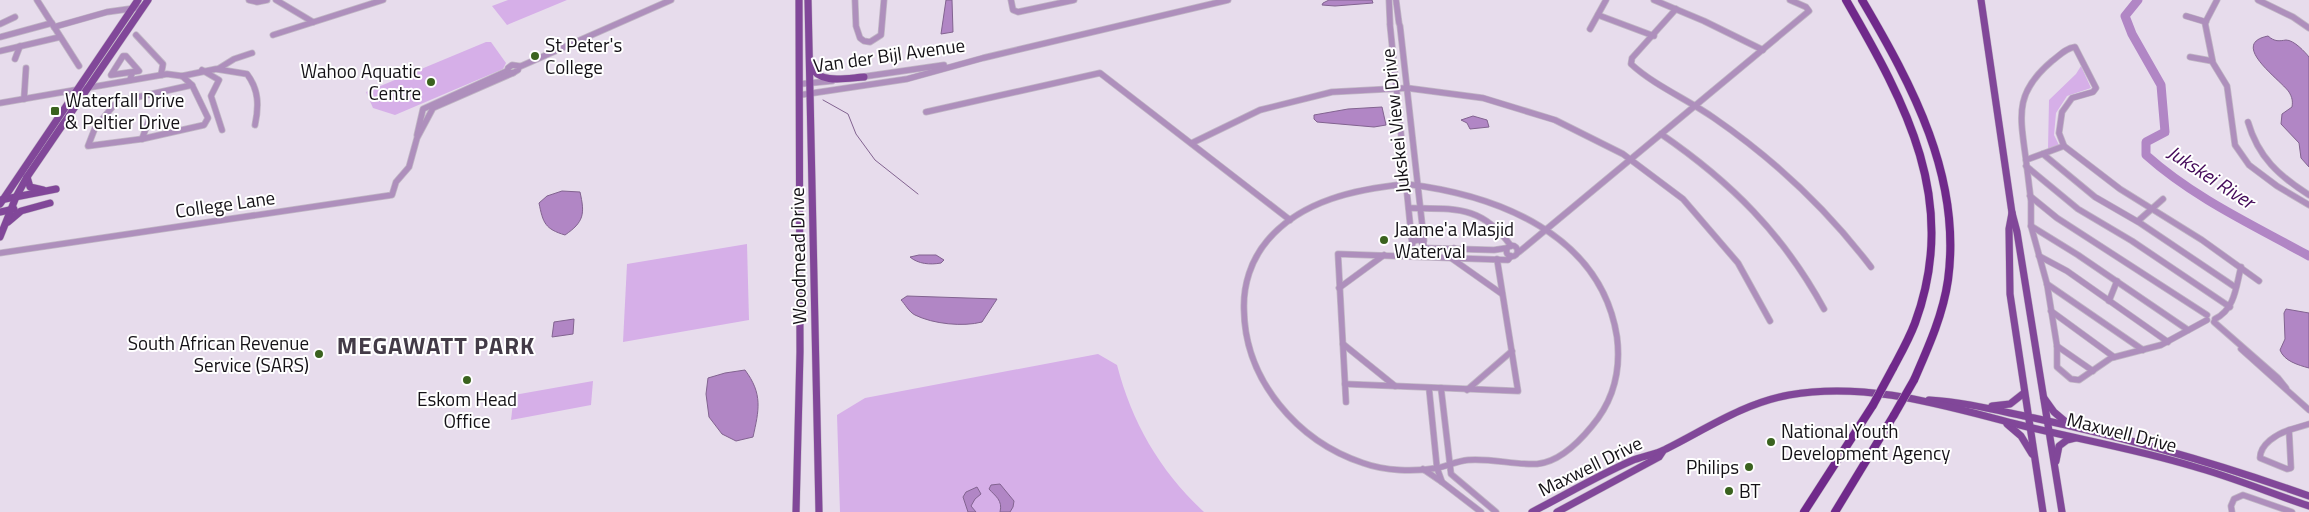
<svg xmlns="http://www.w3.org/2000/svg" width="2309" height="512" font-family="'Titillium Web',sans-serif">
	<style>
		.green { fill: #d6afe8 }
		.water { fill: #b186c5; stroke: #826390 }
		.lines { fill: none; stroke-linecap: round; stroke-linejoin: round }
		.stream { stroke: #826390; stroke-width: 1 }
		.river { stroke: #b186c5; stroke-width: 9 }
		.minor-casing { stroke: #c1b7c5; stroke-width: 7 }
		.major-casing { stroke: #c1b7c5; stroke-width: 8 }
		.highway-casing { stroke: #c1b7c5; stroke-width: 9 }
		.minor { stroke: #ae8fbc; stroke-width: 5.5 }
		.major { stroke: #814799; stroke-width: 7 }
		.highway { stroke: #70298b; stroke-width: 8 }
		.highway-bridge-casing { stroke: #c1b7c5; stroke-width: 9; stroke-linecap: butt }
		.highway-bridge { stroke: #70298b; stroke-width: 8 }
		.poi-dot { fill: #3a621e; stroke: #fff; stroke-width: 2 }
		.labels { text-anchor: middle; stroke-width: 4; stroke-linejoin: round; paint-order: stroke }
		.poi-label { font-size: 19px; fill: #141116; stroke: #fff; text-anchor: start }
		.street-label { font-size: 19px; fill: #141116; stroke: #fff }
		.water-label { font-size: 20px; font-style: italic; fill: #430958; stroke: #fff }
		.district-label { font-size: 24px; font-weight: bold; letter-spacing: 1px; fill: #433b47; stroke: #fff }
	</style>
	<rect width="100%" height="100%" fill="#e7dcec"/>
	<!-- green -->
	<g class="green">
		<path d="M508 0H567L507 25 492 6Z"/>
		<path d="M486 42H491L506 63 503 69 395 115 373 108 366 92Z"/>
		<path d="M2081 66 2091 88 2067 96 2056 113 2054 135 2059 145 2048 149 2049 100 2076 74Z"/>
		<path d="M747 244 749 320 623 342 627 264Z"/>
		<path d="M1098 354 1117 365C1132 423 1160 471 1204 512H840L837 415 865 398Z"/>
		<path d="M593 381 591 405 511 420 514 395Z"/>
	</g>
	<!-- water -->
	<g class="water">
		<path d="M946 0H952L953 32 941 34Z"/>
		<path d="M1329 0H1372L1373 3 1335 6 1322 5 1323 3Z"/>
		<path d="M2268 36C2275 42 2279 41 2286 40 2294 40 2305 52 2309 57V167L2301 158 2299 143 2281 124 2282 114 2292 107C2293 101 2292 97 2289 92 2281 80 2228 44 2268 36Z"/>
		<path d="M1382 107 1386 125 1374 127 1317 122 1314 119V115L1348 109Z"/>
		<path d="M1473 116 1487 120 1489 127 1470 129 1467 123 1461 120Z"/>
		<path d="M562 191 580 192C585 214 584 222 565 235 545 229 543 223 539 203L547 196Z"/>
		<path d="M919 255H936L944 260 941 263C930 265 918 264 910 257Z"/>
		<path d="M907 296 997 299 982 322C963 327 933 324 915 315 909 312 905 304 901 300Z"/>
		<path d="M2286 309 2309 313V368C2298 365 2284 361 2280 350L2285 339 2284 313Z"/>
		<path d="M574 319 573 334 552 337 554 322Z"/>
		<path d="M745 370C763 394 759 410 753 437L736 441 722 434 709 417 706 394 708 378 725 373Z"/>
		<path d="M1000 484 1014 501 1013 507 1010 512H1000C1003 500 995 496 989 489L991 485Z"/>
		<path d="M977 487 981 494 975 499 971 506 976 512H968L963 497 966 492Z"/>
	</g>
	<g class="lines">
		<!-- stream -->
		<path class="stream" d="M823 100 848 114 856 134 875 160 918 194"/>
		<!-- river -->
		<path class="river" d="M2138 0 2125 16 2132 34 2161 85 2165 132 2146 142V155C2194 198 2253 225 2309 256"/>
		<defs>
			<g id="minor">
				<path d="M37 0 79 66"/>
				<path d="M249 0 257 2 267 0"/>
				<path d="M276 0 313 22"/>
				<path d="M855 0 856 26 860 38 864 41 870 42 881 35 884 0"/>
				<path d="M1011 0 1013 10 1018 12 1074 0"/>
				<path d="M1389 0 1390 23"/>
				<path d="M1396 0 1399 23"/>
				<path d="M1654 0 1704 21 1763 50"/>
				<path d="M2217 0 2205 23 2213 63 2227 86 2235 145 2249 165 2277 186 2309 205"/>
				<path d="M2258 0 2293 17 2309 28"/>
				<path d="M1676 9 1632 58 1631 64C1655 86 1687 99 1714 118 1775 160 1826 208 1871 267"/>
				<path d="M1598 15 1654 36"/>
				<path d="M2186 16 2206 22"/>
				<path d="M0 24 15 17"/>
				<path d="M1390 25 1412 243"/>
				<path d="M1400 26 1424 241 1422 243"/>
				<path d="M54 27 107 12 143 7"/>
				<path d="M1590 29 1606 0"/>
				<path d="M136 35 163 64 161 75"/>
				<path d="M273 35 383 0"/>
				<path d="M0 37 52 23"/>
				<path d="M0 51 60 37"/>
				<path d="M123 56H126L139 71 111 75Z"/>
				<path d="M2190 57 2212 61"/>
				<path d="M15 59 20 46"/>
				<path d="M512 65 519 66 518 70 513 73 508 72V68Z"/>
				<path d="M519 67 671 0"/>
				<path d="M218 69 234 59 252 53"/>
				<path d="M202 70 219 80 211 96 222 130"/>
				<path d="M182 76 216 69 247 74C259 90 259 106 255 125"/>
				<path d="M861 77 944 65"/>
				<path d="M130 80 132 73"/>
				<path d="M800 84 832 81"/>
				<path d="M192 85 208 118 204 125 142 139 88 146 95 128 114 105 129 99Z"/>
				<path d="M800 95 907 79 983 58 1228 0"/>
				<path d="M24 99 26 68"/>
				<path d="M0 103 167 74 182 76 192 85"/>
				<path d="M926 112 1100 73 1290 220"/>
				<path d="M2248 122C2258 157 2279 176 2309 195"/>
				<path d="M1661 134C1731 182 1783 234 1824 309"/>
				<path d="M417 135 423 109 507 71"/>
				<path d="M142 139 149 120"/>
				<path d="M1192 143 1260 110 1332 92 1407 88 1483 98 1555 120 1623 154 1683 199 1738 263 1770 321"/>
				<path d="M2064 146 2026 160 2031 201V226L2047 284 2057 346V367L2071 379 2079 380 2111 358 2161 345 2207 320"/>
				<path d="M2043 154 2095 197 2140 223 2235 287"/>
				<path d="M2026 160C2020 115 2014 93 2052 61 2060 55 2066 48 2075 47L2096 88 2093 92 2072 98 2062 112 2059 133 2064 146 2120 189 2202 240 2259 281"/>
				<path d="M2026 166 2078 209 2132 241 2230 307"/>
				<path d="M1406 184C1497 195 1601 234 1617 337 1621 369 1614 400 1592 426 1579 442 1559 462 1537 464 1514 465 1491 458 1468 460 1457 461 1447 466 1437 468 1414 472 1385 471 1363 463 1297 441 1245 380 1244 310 1243 285 1251 260 1267 241 1301 200 1357 189 1406 184Z"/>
				<path d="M2030 196 2057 218 2207 315"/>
				<path d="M1409 208C1455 209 1482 205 1511 246"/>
				<path d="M2138 221 2163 199"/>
				<path d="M2031 226 2078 255 2188 330"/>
				<circle cx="1418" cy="246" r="6"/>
				<circle cx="1512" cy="251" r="5.5"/>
				<path d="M1424 248 1494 250 1507 248"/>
				<path d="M1454 248 1451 258 1502 294"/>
				<path d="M1519 252 1809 11 1806 7 1790 0"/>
				<path d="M0 253 392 195 396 182 409 167 417 138 433 108 513 73"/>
				<path d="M2039 256 2067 271 2168 342"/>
				<path d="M2047 284 2143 350"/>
				<path d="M1339 288 1384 255"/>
				<path d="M2109 301 2117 281"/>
				<path d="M2051 311 2114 357"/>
				<path d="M2215 319C2235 309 2236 287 2241 267"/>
				<path d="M2214 322 2278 378 2286 388"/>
				<path d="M1343 344 1395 386"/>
				<path d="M2057 346 2093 371"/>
				<path d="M2241 349 2309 410"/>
				<path d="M1345 384 1518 391 1497 259"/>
				<path d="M1429 388 1437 468 1442 482 1481 512"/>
				<path d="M1441 388 1451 474 1496 512"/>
				<path d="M1467 390 1512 351"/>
				<path d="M1346 402 1338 254 1508 260 1511 256"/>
				<path d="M2289 430 2291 468 2287 469 2260 458C2260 444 2277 434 2289 430Z"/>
				<path d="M2289 430 2309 424"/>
				<path d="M1423 469 1442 482"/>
				<path d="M2232 512 2231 506 2234 499 2243 495 2292 512"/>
			</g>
			<g id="major">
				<path d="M808 0 819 512"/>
				<path d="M1981 0 2012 213 2017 232 2062 512"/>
				<path d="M811 66C819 85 847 78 864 77"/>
				<path d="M27 177 30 187 43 190"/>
				<path d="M0 200 56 189"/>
				<path d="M0 204 138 0"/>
				<path d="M0 212 14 209"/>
				<path d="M2012 213 2009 229 2010 294 2043 512"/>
				<path d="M8 222 21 211 50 203"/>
				<path d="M0 237 16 197 27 177 148 0"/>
				<path d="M2044 398 2054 412 2067 423"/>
				<path d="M1929 400C1965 402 1999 411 2034 418 2128 438 2219 464 2309 496"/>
				<path d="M1992 406 2010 404 2024 393"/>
				<path d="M2007 424 2021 436 2032 454"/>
				<path d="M2056 461 2059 446 2067 440 2075 438"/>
				<path d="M796 512 800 352 799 0"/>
				<path d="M1532 512C1565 495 1597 476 1631 461 1642 456 1655 455 1666 449 1706 429 1744 403 1789 395 1868 381 1945 406 2020 425 2077 439 2136 449 2192 466 2232 477 2270 493 2309 506"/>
				<path d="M1557 512 1659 457 1663 451"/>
			</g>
			<g id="highway">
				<path d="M1846 0C1906 104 1960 201 1915 323 1909 339 1901 353 1893 368"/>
				<path d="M1862 0C1912 85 1962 177 1948 280 1943 315 1928 348 1914 380"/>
				<path d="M1804 512 1873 405"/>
				<path d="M1835 512 1894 415"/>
			</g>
		</defs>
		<!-- minor casing -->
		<use href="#minor" class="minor-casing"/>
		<!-- major casing -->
		<use href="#major" class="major-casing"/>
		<!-- highway casing -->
		<use href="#highway" class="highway-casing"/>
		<!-- minor -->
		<use href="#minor" class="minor"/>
		<!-- major -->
		<use href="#major" class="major"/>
		<!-- highway -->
		<use href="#highway" class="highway"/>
		<defs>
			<g id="highway-bridge">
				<path d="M1873 405 1893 368"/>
				<path d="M1894 415 1914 380"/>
			</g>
		</defs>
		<!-- highway-bridge casing -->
		<use href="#highway-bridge" class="highway-bridge-casing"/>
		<!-- highway-bridge -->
		<use href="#highway-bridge" class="highway-bridge"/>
	</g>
	<!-- markers -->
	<g class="poi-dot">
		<circle cx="535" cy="56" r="5"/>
		<circle cx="431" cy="82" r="5"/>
		<rect x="50" y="106" width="10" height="10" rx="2.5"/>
		<circle cx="1384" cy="240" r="5"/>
		<circle cx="319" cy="354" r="5"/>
		<circle cx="467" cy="380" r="5"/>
		<circle cx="1771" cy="442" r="5"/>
		<circle cx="1749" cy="467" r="5"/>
		<circle cx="1729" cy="491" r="5"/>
	</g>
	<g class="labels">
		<!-- poi labels -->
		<g class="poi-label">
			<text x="545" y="52">St Peter's<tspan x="545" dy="22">College</tspan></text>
			<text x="421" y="78" text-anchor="end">Wahoo Aquatic<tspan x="421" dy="22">Centre</tspan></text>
			<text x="65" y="107">Waterfall Drive<tspan x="65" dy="22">&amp; Peltier Drive</tspan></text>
			<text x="1394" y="236">Jaame'a Masjid<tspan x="1394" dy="22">Waterval</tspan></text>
			<text x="309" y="350" text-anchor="end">South African Revenue<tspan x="309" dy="22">Service (SARS)</tspan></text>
			<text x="467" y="406" text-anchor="middle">Eskom Head<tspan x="467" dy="22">Office</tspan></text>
			<text x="1781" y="438">National Youth<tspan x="1781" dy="22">Development Agency</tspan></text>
			<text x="1739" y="474" text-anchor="end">Philips</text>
			<text x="1739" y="498">BT</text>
		</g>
		<!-- street labels -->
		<g class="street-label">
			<text transform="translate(889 55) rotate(-8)" y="7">Van der Bijl Avenue</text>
			<text transform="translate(1395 121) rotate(-96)" y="7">Jukskei View Drive</text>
			<text transform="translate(225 204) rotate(-8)" y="7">College Lane</text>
			<text transform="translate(798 256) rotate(-91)" y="7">Woodmead Drive</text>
			<text transform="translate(2122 432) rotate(14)" y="7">Maxwell Drive</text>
			<text transform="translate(1590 466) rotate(-26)" y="7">Maxwell Drive</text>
		</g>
		<!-- water labels -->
		<g class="water-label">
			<text transform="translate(2211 177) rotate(33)" y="7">Jukskei River</text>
		</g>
		<!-- district labels -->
		<g class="district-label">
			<text x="436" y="354">MEGAWATT PARK</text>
		</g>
	</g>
</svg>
